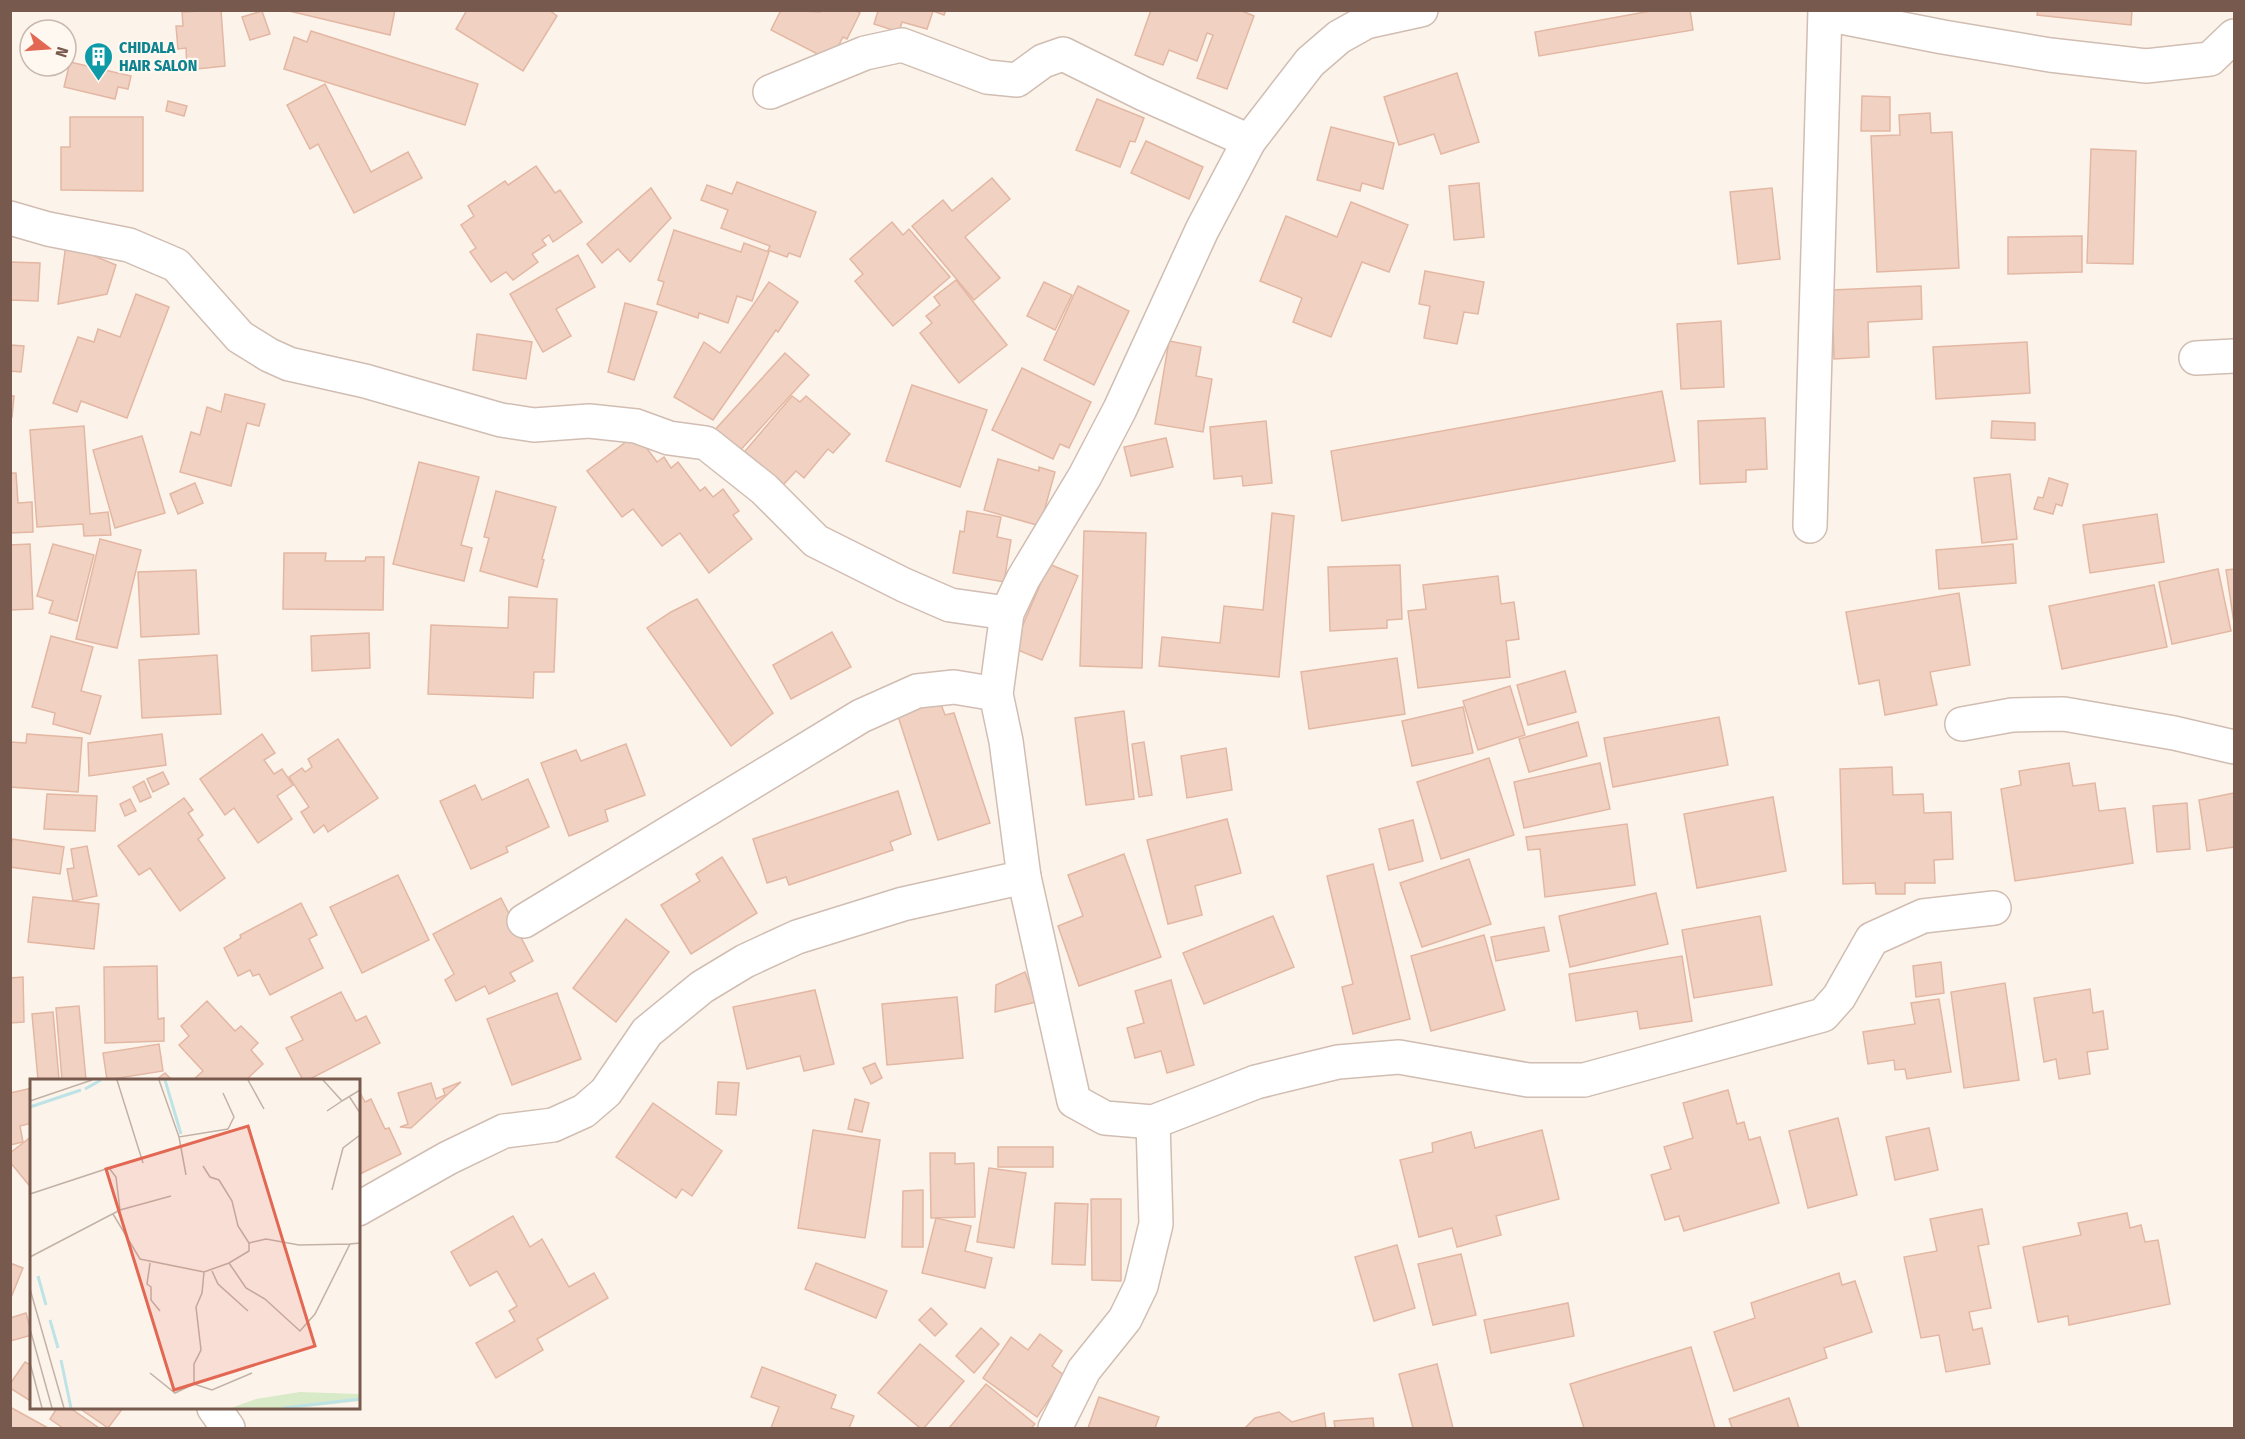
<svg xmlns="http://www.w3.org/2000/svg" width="2245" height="1439" font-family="'Fira Sans Condensed',sans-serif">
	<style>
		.building { fill: #f1d1c2; stroke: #e3b7a3; stroke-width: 1.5 }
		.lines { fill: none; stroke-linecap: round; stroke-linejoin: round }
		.street-casing { stroke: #d1bdb2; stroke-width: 36 }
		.street { stroke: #fff; stroke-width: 33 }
		.labels { text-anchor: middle; stroke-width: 4.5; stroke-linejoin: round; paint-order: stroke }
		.culture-label { font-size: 16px; font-weight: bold; fill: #0d838f; stroke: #fff8f1; text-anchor: start }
		.inset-river { fill: none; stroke: #bee3e6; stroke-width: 3 }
		.inset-road { fill: none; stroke: #c3b1a6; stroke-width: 1.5 }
		.view { fill: #e26854; fill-opacity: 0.15; stroke: #e26854; stroke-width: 3 }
		.inset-edge { fill: none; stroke: #77594d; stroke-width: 3 }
	</style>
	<rect width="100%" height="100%" fill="#fcf4ea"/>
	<!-- building -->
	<g class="building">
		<path d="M221 10 225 66 187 70 186 48 178 49 176 26H183L182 12Z"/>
		<path d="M285 10H395L390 35Z"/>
		<path d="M467 10H549L557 16 523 71 456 29Z"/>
		<path d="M781 10 820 12 821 10H855L860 13 847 39 843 37 831 61 771 30Z"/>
		<path d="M946 10 944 15 933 11 927 29 902 22 899 32 874 24 878 11Z"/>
		<path d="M1151 10H1240L1254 16 1227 89 1197 78 1213 35 1207 33 1197 61 1169 50 1163 65 1135 55Z"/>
		<path d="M1656 10H1690L1693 30 1539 56 1535 32Z"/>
		<path d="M2038 10H2132L2131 25 2037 15Z"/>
		<path d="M262 11 270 34 250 40 242 17Z"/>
		<path d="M311 31 478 84 465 125 284 69 294 37 307 42Z"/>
		<path d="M70 62 131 76 128 89 118 87 115 99 64 87Z"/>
		<path d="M1457 73 1479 142 1441 154 1434 134 1399 145 1384 97Z"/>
		<path d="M325 84 371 172 408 152 422 178 354 213 318 144 310 149 287 105Z"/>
		<path d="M1862 96 1890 97V131H1861Z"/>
		<path d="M1097 99 1144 118 1135 142 1130 141 1120 167 1076 150Z"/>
		<path d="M168 101 187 106 184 116 166 111Z"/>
		<path d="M1930 113 1931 133 1952 132 1959 268 1877 272 1871 136 1900 135 1899 115Z"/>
		<path d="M70 117H143V191L61 190V147H70Z"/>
		<path d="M1331 127 1394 143 1383 189 1362 183 1360 191 1317 180Z"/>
		<path d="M1146 141 1203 167 1189 199 1131 173Z"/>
		<path d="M2091 149 2136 151 2133 264 2087 263Z"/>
		<path d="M536 166 555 193 560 190 582 222 553 242 549 235 542 240 546 245 532 254 538 262 513 280 506 272 491 282 470 252 476 248 461 225 474 216 468 206 505 181 508 185Z"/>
		<path d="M992 178 1010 199 965 237 1000 278 974 300 912 226 943 200 952 211Z"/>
		<path d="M737 182 816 212 800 257 789 253 787 257 768 250 770 246 721 228 728 210 701 200 707 185 732 194Z"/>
		<path d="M1479 183 1484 237 1454 240 1449 186Z"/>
		<path d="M651 188 671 218 630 262 618 249 602 263 587 244Z"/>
		<path d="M1772 188 1780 259 1738 264 1730 192Z"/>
		<path d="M1351 202 1408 225 1389 272 1362 262 1331 337 1293 322 1302 298 1260 281 1286 216 1337 237Z"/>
		<path d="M892 222 903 235 909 229 950 277 893 326 855 281 863 274 850 259Z"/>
		<path d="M674 230 741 252 744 243 769 252 752 301 737 296 728 323 699 313 698 318 657 304 664 282 658 280Z"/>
		<path d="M2082 236V272L2008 274V237Z"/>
		<path d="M66 244 116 265 107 294 58 304Z"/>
		<path d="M578 255 595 287 556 309 571 336 543 352 510 294Z"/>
		<path d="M10 262 40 263 38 301 10 300Z"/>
		<path d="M1425 271 1484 282 1478 314 1464 312 1457 344 1424 338 1430 306 1419 304Z"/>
		<path d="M956 280 1007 345 959 383 920 333 932 323 926 316 940 305 934 297Z"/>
		<path d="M769 282 798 302 778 332 776 330 713 420 674 397 704 342 720 353Z"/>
		<path d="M1044 282 1072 295 1055 330 1027 316Z"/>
		<path d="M1078 286 1129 311 1094 385 1044 360Z"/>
		<path d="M1921 286 1922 319 1868 322 1869 357 1834 359 1832 290Z"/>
		<path d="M136 294 169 307 127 418 81 401 77 412 53 403 78 337 94 342 98 329 120 337Z"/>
		<path d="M625 303 657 312 634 380 608 372Z"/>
		<path d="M1721 321 1724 387 1681 389 1677 324Z"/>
		<path d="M477 334 532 342 526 379 473 370Z"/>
		<path d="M1169 341 1201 347 1196 376 1212 379 1203 432 1155 424Z"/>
		<path d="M2027 342 2030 393 1936 399 1933 347Z"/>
		<path d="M10 345 24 346 21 372 10 371Z"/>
		<path d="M785 353 809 375 736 455 712 433Z"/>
		<path d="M1022 368 1091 402 1069 448 1060 444 1053 459 992 430Z"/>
		<path d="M912 385 987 410 960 487 886 461Z"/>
		<path d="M1662 391 1675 461 1342 521 1331 451Z"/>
		<path d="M225 394 265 404 259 426 247 423 231 486 180 472 191 432 200 435 207 407 221 412Z"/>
		<path d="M10 396H14L12 417H10Z"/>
		<path d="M792 396 800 402 806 396 850 434 833 453 828 449 804 478 796 471 783 485 740 457Z"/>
		<path d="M1765 418 1767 469 1746 470V482L1700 484 1698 421Z"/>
		<path d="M1266 421 1272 483 1243 486 1242 476 1214 479 1210 427Z"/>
		<path d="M1992 421 2035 423V440L1991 438Z"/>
		<path d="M84 426 90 514 108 512 111 535 84 536 83 524 37 527 30 430Z"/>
		<path d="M642 430 645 446 657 462 664 457 671 468 678 462 700 491 705 487 713 497 723 489 739 511 733 515 752 539 709 573 680 533 662 546 633 509 622 517 587 471Z"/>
		<path d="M142 436 165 513 115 528 93 450Z"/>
		<path d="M1166 438 1173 467 1131 476 1124 447Z"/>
		<path d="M998 459 1039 471V467L1055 472 1040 526 984 510Z"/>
		<path d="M419 462 479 477 461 545 472 548 464 581 393 564Z"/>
		<path d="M10 473H16L18 503 32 502 33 532 10 533Z"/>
		<path d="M2010 474 2017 539 1982 543 1974 478Z"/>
		<path d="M2049 478 2068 484 2062 506 2056 504 2053 514 2034 509 2038 497 2043 498Z"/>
		<path d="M195 483 203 503 178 514 170 494Z"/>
		<path d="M496 491 556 507 542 559 544 560 537 587 480 571 489 538 484 537Z"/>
		<path d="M967 511 1001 517 997 537 1011 540 1004 582 953 573 960 531 964 532Z"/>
		<path d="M1272 513 1294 516 1279 677 1159 666 1162 637 1220 643 1224 606 1263 610Z"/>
		<path d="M2157 514 2164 562 2090 573 2083 525Z"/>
		<path d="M1084 531 1146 533 1142 668 1080 666Z"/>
		<path d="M100 539 141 550 117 648 76 639Z"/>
		<path d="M30 544 33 609 10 610V545Z"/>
		<path d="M53 544 94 555 77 621 49 613 53 601 37 596Z"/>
		<path d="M2013 544 2016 583 1939 589 1936 550Z"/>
		<path d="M284 553H326L325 561H365L366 557H384L383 610 283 609Z"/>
		<path d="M1049 564 1078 576 1042 660 1013 648Z"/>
		<path d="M1400 565 1402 619 1387 620V628L1330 631 1328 567Z"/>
		<path d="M2218 569 2231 631 2172 644 2159 582Z"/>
		<path d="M2234 569V623L2226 570Z"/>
		<path d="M196 570 199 634 141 637 138 572Z"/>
		<path d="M1498 576 1501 604 1514 602 1519 639 1506 641 1510 677 1418 688 1408 611 1426 609 1423 585Z"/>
		<path d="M2154 585 2167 647 2062 669 2049 606Z"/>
		<path d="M1959 593 1970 665 1930 672 1937 705 1885 715 1879 680 1859 684 1846 612Z"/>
		<path d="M509 597 557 599 554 672H534L533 698 428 694 431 625 508 628Z"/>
		<path d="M697 599 773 713 731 746 647 628 671 612Z"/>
		<path d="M832 632 851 667 791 699 773 665Z"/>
		<path d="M369 633 370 668 312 671 311 636Z"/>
		<path d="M51 636 93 647 81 691 101 696 90 734 53 724 55 713 32 707Z"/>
		<path d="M217 655 221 714 142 718 139 660Z"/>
		<path d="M1397 658 1405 714 1309 729 1301 672Z"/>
		<path d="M1565 671 1576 712 1528 725 1517 685Z"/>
		<path d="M1510 686 1525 735 1478 750 1463 701Z"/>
		<path d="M939 699 945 715 954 713 990 823 938 840 897 713Z"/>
		<path d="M1463 707 1473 753 1412 766 1402 721Z"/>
		<path d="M1124 711 1134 799 1086 805 1075 718Z"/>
		<path d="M1719 717 1728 765 1613 787 1604 738Z"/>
		<path d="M1578 722 1587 756 1529 772 1519 739Z"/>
		<path d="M27 734 82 738 78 792 10 787V742L26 743Z"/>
		<path d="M162 734 166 765 89 776 88 743Z"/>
		<path d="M262 734 275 753 264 760 274 774 282 769 293 785 277 796 292 819 258 843 234 808 225 815 200 779Z"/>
		<path d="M338 739 378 798 328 832 324 825 314 833 301 812 309 807 289 777 302 768 305 772 312 767 308 759Z"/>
		<path d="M1144 742 1152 795 1139 797 1132 744Z"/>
		<path d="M626 744 645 795 605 810 608 821 569 836 541 763 576 750 581 761Z"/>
		<path d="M1226 748 1232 790 1187 798 1181 756Z"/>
		<path d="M1489 758 1514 835 1441 859 1417 782Z"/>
		<path d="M1600 763 1610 809 1524 828 1514 782Z"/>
		<path d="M2069 763 2073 786 2095 783 2099 811 2125 808 2133 863 2015 881 2001 789 2021 785 2019 771Z"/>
		<path d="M1892 767 1893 795 1923 794 1924 813 1951 812 1953 859 1934 860 1935 883H1905V894H1876L1875 883 1843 884 1840 769Z"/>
		<path d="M163 772 169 784 153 792 147 779Z"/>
		<path d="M528 779 549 827 506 847 508 852 471 869 440 801 475 785 482 800Z"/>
		<path d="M144 781 151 797 140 802 133 787Z"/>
		<path d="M898 791 911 834 890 842 893 850 789 885 786 877 767 883 753 839Z"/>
		<path d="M2234 793V847L2207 851 2199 800Z"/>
		<path d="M47 794 97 796 95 831 44 829Z"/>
		<path d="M1773 797 1786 871 1697 888 1684 814Z"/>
		<path d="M184 798 193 810 188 813 203 835 198 839 225 878 180 911 150 868 139 875 118 846Z"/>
		<path d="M130 799 136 811 125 816 120 804Z"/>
		<path d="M2187 803 2190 849 2157 852 2153 806Z"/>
		<path d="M1227 819 1241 873 1195 886 1202 915 1168 924 1147 840Z"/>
		<path d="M1413 820 1423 861 1389 870 1379 829Z"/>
		<path d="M1627 824 1635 885 1545 897 1540 849 1528 850 1526 837Z"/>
		<path d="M12 839 64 847 60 874 10 867Z"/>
		<path d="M87 846 97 896 73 901 67 869 74 868 71 849Z"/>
		<path d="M1124 854 1161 957 1079 986 1058 926 1083 916 1068 875Z"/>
		<path d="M722 857 757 913 691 954 661 905 700 881 696 874Z"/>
		<path d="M1469 859 1491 924 1422 947 1400 883Z"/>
		<path d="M1373 864 1410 1019 1353 1034 1342 987 1353 984 1327 876Z"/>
		<path d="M398 875 429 940 362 973 330 907Z"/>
		<path d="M1656 893 1668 944 1570 967 1559 916Z"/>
		<path d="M33 897 99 904 94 949 28 942Z"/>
		<path d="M501 898 533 961 510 973 515 981 489 994 485 986 456 1001 445 980 454 974 433 934Z"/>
		<path d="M301 903 317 935 309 939 323 968 270 995 259 974 253 976 250 970 238 976 224 948 241 938 240 935Z"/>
		<path d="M1273 916 1294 967 1204 1004 1183 953Z"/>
		<path d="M1760 916 1772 985 1694 998 1682 930Z"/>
		<path d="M626 919 669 952 616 1022 573 988Z"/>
		<path d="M1544 927 1549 951 1496 961 1491 937Z"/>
		<path d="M1484 935 1505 1010 1431 1031 1411 956Z"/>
		<path d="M1682 956 1692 1021 1640 1029 1637 1011 1576 1021 1569 974Z"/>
		<path d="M1941 962 1944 993 1916 997 1913 966Z"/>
		<path d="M157 966 158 1019 164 1018V1041L105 1043 104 967Z"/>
		<path d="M1025 972 1036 1002 995 1012 996 985Z"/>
		<path d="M23 977 24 1022 10 1023V978Z"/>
		<path d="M1171 980 1194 1065 1167 1073 1161 1051 1135 1058 1127 1028 1144 1023 1135 991Z"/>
		<path d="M2005 983 2019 1080 1964 1088 1951 992Z"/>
		<path d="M2090 989 2093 1013 2103 1011 2108 1049 2087 1052 2090 1074 2059 1079 2056 1059 2044 1062 2034 998Z"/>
		<path d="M815 990 834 1064 804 1071 800 1056 747 1069 733 1007Z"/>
		<path d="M341 992 356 1021 366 1016 380 1043 308 1080H303L286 1048 303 1040 291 1017Z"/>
		<path d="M557 993 581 1059 512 1085 487 1019Z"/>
		<path d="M957 997 963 1058 887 1065 882 1004Z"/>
		<path d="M1939 999 1951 1072 1907 1079 1905 1069 1895 1070 1894 1060 1868 1064 1863 1032 1915 1024 1911 1003Z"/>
		<path d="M207 1001 235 1031 241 1026 258 1043 251 1050 263 1064 246 1080 194 1079 203 1071 179 1045 189 1036 181 1026Z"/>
		<path d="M79 1006 86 1080H62L56 1008Z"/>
		<path d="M53 1012 59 1079 38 1080 32 1014Z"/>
		<path d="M159 1044 163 1071 107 1080 103 1053Z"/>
		<path d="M875 1063 882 1078 871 1084 863 1068Z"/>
		<path d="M165 1073 172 1080H156Z"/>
		<path d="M461 1082 411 1128 400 1127 408 1124 398 1093 431 1083 436 1099 445 1095 443 1089Z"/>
		<path d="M718 1082 739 1083 736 1115 716 1114Z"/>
		<path d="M32 1088V1123L20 1126 23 1142 10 1145V1093Z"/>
		<path d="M358 1089 365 1102 371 1099 385 1129 389 1128 401 1154 358 1175Z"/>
		<path d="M1728 1090 1737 1124 1744 1122 1749 1140 1760 1137 1779 1203 1684 1231 1679 1216 1665 1220 1651 1175 1671 1169 1664 1147 1693 1138 1683 1103Z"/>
		<path d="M855 1099 869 1103 862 1132 848 1129Z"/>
		<path d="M653 1103 722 1151 692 1196 682 1189 676 1198 616 1157Z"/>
		<path d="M1838 1118 1857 1195 1808 1208 1789 1131Z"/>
		<path d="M1929 1128 1938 1170 1895 1180 1886 1137Z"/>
		<path d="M813 1130 880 1140 865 1238 798 1228Z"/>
		<path d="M1542 1130 1559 1199 1496 1216 1501 1235 1457 1247 1452 1228 1419 1237 1400 1160 1433 1152 1432 1143 1471 1132 1475 1148Z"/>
		<path d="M32 1136V1189L10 1162V1153Z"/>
		<rect x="998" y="1147" width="55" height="20"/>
		<path d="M930 1153H955V1164L974 1163 975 1217 931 1218Z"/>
		<path d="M989 1168 1026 1173 1014 1248 977 1242Z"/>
		<path d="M923 1190V1247H902L903 1191Z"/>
		<path d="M1091 1199H1121V1281L1092 1280Z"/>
		<path d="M1055 1203 1088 1204 1085 1265 1052 1264Z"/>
		<path d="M1982 1209 1989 1244 1978 1246 1991 1308 1969 1312 1973 1330 1982 1328 1990 1364 1946 1372 1939 1335 1921 1338 1904 1257 1937 1251 1930 1219Z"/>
		<path d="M2127 1213 2130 1228 2141 1225 2145 1242 2158 1240 2170 1304 2069 1325 2068 1316 2038 1322 2023 1247 2081 1235 2078 1223Z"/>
		<path d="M513 1216 530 1247 542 1239 569 1287 594 1273 608 1298 537 1339 543 1350 496 1378 476 1343 515 1321 509 1311 517 1306 497 1271 470 1286 451 1252Z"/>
		<path d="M936 1218 971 1226 965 1251 992 1258 985 1288 922 1273Z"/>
		<path d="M1397 1245 1415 1308 1374 1321 1355 1257Z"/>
		<path d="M1461 1254 1476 1315 1433 1325 1418 1264Z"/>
		<path d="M10 1263 23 1268 10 1300Z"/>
		<path d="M816 1263 887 1291 876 1318 805 1289Z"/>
		<path d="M1839 1273 1842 1285 1855 1281 1872 1332 1824 1348 1827 1358 1734 1391 1714 1332 1755 1318 1751 1303Z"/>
		<path d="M1568 1303 1574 1336 1491 1353 1484 1320Z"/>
		<path d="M931 1308 947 1324 935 1336 919 1320Z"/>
		<path d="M26 1313 32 1335 10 1341V1318Z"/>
		<path d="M981 1328 999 1344 974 1373 956 1356Z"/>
		<path d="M1040 1334 1062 1351 1052 1366 1065 1376 1037 1417 983 1378 1011 1337 1028 1350Z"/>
		<path d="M920 1344 964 1381 924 1428H920L878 1393Z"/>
		<path d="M1691 1347 1715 1428H1584L1570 1384Z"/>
		<path d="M25 1362 32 1366V1402L10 1388V1384Z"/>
		<path d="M1437 1364 1453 1428H1413L1399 1374Z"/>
		<path d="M762 1367 836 1395 831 1408 854 1416 849 1428H771L779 1407 751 1397Z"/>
		<path d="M986 1384 1035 1424 1031 1428H949Z"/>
		<path d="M1099 1397 1159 1417 1155 1428H1088Z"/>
		<path d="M1789 1398 1799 1428H1732L1729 1419Z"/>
		<path d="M10 1407 48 1428H10Z"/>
		<path d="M57 1408H70L99 1428H63L50 1419Z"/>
		<path d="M79 1408H123L108 1428Z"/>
		<path d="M1279 1412 1292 1422 1324 1413 1326 1428H1245L1255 1418Z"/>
		<path d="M1373 1418 1374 1428H1335L1334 1421Z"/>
	</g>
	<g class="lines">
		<defs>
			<g id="street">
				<path d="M1421 10 1366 22 1339 37 1310 62 1249 141 1202 230 1120 409 1085 476 1023 579 1007 613 996 694 1006 741 1024 877 1074 1101 1105 1118 1153 1122 1256 1082 1338 1062 1399 1057 1528 1080H1584L1823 1015 1839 997 1872 939 1923 916 1994 908"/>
				<path d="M1826 14 1943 37 2050 55 2146 66 2210 59 2234 36"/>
				<path d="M770 92 865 53 902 45 987 77 1017 80 1043 61 1063 54 1144 94 1249 141"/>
				<path d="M10 218 48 229 129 245 176 265 240 337 269 355 289 364 365 381 501 420 534 425 589 421 636 426 669 438 706 443 764 489 816 541 904 585 950 605 1007 613"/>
				<path d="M2196 358 2234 356"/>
				<path d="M1810 526 1825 10"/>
				<path d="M1962 724 2012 715 2064 714 2174 733 2234 747"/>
				<path d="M524 921 861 716 917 691 954 687 996 694"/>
				<path d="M358 1209 448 1158 504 1131 553 1125 584 1111 606 1092 647 1032 702 987 745 961 797 937 903 904 1024 877"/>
				<path d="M214 1408 228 1428"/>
				<path d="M1055 1428 1084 1370 1125 1319 1141 1286 1156 1224 1153 1122"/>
			</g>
		</defs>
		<!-- street casing -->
		<use href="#street" class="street-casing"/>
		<!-- street -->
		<use href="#street" class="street"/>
	</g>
	<!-- icons -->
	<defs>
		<symbol id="building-pin" viewBox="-11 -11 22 30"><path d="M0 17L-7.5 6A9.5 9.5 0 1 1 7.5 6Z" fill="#0f9aa8" stroke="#fff8f1"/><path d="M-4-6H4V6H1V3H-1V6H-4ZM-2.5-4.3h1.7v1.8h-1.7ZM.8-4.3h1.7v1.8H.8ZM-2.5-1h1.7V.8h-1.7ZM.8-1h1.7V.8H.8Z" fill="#fff"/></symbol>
	</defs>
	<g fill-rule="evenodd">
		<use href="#building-pin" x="82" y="40" width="33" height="45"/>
	</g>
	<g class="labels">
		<!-- culture labels -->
		<g class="culture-label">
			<text x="119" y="53">CHIDALA<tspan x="119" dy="18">HAIR SALON</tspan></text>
		</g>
	</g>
	<!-- overview -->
	<g transform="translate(30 1079)">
		<rect width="330" height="330" fill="#fcf4ea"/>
		<path d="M270 313 330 315V322L267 329H201L226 320Z" fill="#d9eac8"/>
		<path class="inset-river" d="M135 1 151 55M55 10 71 1M0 28 51 11M8 197 16 226M20 241 28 269M31 281 41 329M253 329 330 320"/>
		<path class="inset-road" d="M87 1 113 84M129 1 149 58 198 50 204 38 193 14M218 1 234 30M293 1 312 22 330 11M319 17 330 34M0 22 62 1M297 32 312 22M149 58 156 96M302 111 313 69 330 56M0 115 79 89 86 98 90 131M83 135 110 180 174 193 199 184 219 172V164L208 147 202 122 189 101 180 98 173 87M219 164 236 160 269 166 320 165M0 178 90 131 141 117M120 184 117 205 121 208V221L130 232M199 184 216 209 235 220 270 252 285 235 320 165 330 164M182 192 188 205 218 232M0 210 34 329M0 250 22 329M0 284 12 329M120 294 145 314 164 305V285L171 271 166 228 172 214 174 193M164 305 182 311 222 294"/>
		<path class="view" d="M218 47 285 267 144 311 76 90Z"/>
		<rect width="330" height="330" class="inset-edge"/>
	</g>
	<!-- border -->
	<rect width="2245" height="1439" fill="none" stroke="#77594d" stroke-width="24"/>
	<!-- north arrow -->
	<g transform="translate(48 48) rotate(107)"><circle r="28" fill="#fff8f1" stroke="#c9b8af" stroke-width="1.5"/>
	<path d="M0-4.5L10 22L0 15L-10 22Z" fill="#e26854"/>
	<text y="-9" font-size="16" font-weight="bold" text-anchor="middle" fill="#77594d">N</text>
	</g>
</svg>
